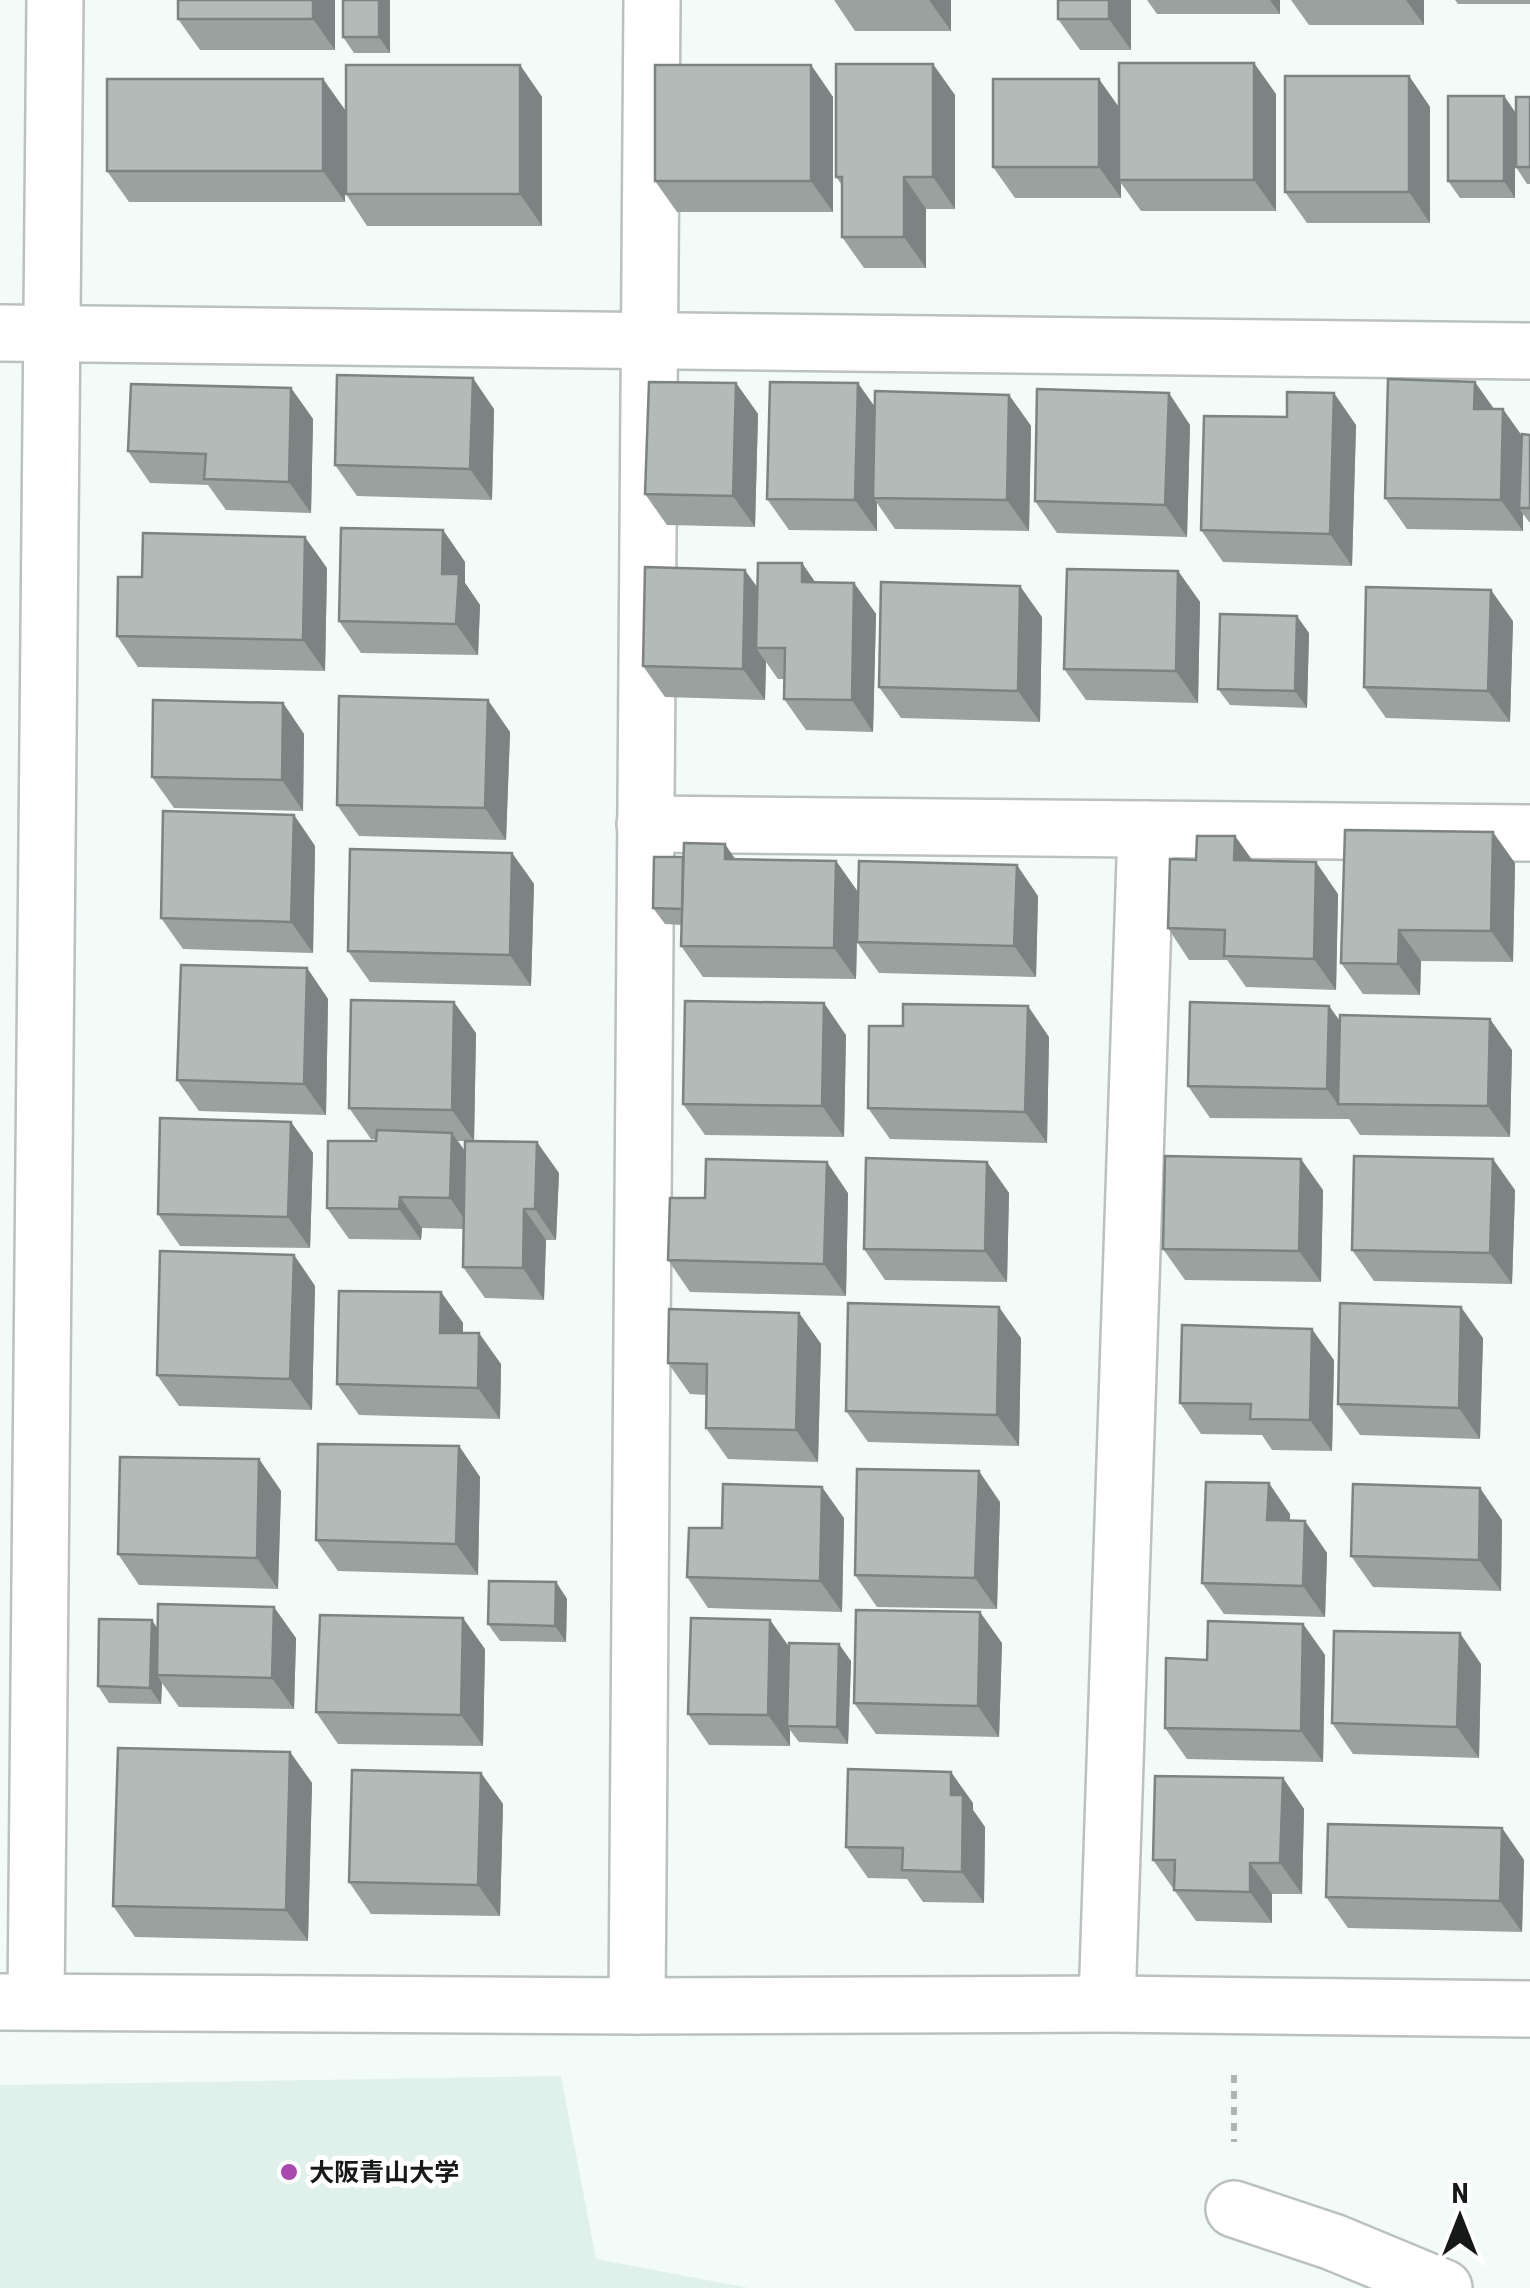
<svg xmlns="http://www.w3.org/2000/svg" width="1530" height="2288" font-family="'Roboto Condensed','Noto Sans JP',sans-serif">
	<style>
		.built { fill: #e0f1ec }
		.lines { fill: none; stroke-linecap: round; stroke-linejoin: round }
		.minor-casing { stroke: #bac1bf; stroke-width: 60 }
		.tertiary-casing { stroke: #bac1bf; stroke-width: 60 }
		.path { stroke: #aeb4b3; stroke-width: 6; stroke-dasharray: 8 8; stroke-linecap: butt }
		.minor { stroke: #fff; stroke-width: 55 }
		.tertiary { stroke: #fff; stroke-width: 55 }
		.wall { fill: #9aa19f; fill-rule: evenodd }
		.shaded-wall { fill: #7d8382 }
		.building { fill: #b3bbb9; stroke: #7d8382; stroke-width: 2.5 }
		.poi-dot { fill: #a948af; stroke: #fff; stroke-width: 4 }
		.labels { text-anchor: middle; stroke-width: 10; stroke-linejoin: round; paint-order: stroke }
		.poi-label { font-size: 25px; font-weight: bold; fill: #171919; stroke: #fff; text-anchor: start }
	</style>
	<rect width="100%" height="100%" fill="#f3fbf9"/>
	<!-- built -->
	<path class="built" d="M561 2076 596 2259 749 2288H0V2085Z"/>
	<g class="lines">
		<defs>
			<g id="minor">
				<path d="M645 824 1530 833"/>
				<path d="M0 2002 637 2006 1107 2004 1530 2009"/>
				<path d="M1107 2004 1146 829"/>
				<path d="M637 2006 652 0"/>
				<path d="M1234 2209 1333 2242 1444 2288"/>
			</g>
			<g id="tertiary">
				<path d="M0 333 1530 351"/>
				<path d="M36 2002 55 0"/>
			</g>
		</defs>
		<!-- minor casing -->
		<use href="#minor" class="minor-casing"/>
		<!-- tertiary casing -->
		<use href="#tertiary" class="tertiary-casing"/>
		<!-- path -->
		<path class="path" d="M1234 2075V2142"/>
		<!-- minor -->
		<use href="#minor" class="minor"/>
		<!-- tertiary -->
		<use href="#tertiary" class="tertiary"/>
	</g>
	<!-- wall -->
	<g class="wall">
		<path d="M335 0V50H200L178 19Z"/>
		<path d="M390 0V53H354L343 37Z"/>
		<path d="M834 0H951V31H855Z"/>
		<path d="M1131 0V50H1080L1058 19Z"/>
		<path d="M1147 0H1280V14H1157Z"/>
		<path d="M1291 0H1424V25H1309Z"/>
		<path d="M1455 0H1530V4H1458Z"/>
		<path d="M520 65 542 97V226H367L346 194Z"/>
		<path d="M811 65 833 97V212H677L655 181Z"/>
		<path d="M1409 76 1430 107V223H1307L1285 192Z"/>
		<path d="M323 79 345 110V202H129L107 171Z"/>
		<path d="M1276 94V211H1141L1121 183V198H1015L993 167 1119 106Z"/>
		<path d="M955 95V209H926V268H864L842 237V185L836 177Z"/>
		<path d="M1504 96 1515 112V198H1460L1448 181Z"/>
		<path d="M1530 97V184H1527L1516 167Z"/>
		<path d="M736 383 758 414 755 527 667 525 645 494Z"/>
		<path d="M291 388 313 419 311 513 226 510 208 485 150 483 128 451Z"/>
		<path d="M1009 395 1031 426 1029 531 895 529 877 503V531L789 530 767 499 875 407Z"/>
		<path d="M494 409 492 500 357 496 335 465Z"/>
		<path d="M1494 409 1521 436 1530 435V523L1523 514V531L1407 529 1385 498Z"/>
		<path d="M1287 417 1356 425 1352 566 1223 562 1201 530Z"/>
		<path d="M1190 425 1187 537 1057 533 1035 501Z"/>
		<path d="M443 530 465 562V583L480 605 478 655 361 653 339 621Z"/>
		<path d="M802 563 815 582 854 583 876 614 873 732 806 730 784 699 785 679H778L766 662 765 700 665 697 643 666 758 588Z"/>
		<path d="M327 568 325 671 138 667 117 636 142 577Z"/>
		<path d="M1178 571 1200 602 1198 703 1086 700 1064 669Z"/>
		<path d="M1042 617 1040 722 901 718 879 687Z"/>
		<path d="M1513 621 1510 722 1386 718 1364 687Z"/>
		<path d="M1309 633 1307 708 1230 705 1218 689Z"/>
		<path d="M283 703 304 734 303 811 174 808 152 777Z"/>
		<path d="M510 732 506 840 359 836 337 805Z"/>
		<path d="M294 815 315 846 313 953 183 949 161 918Z"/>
		<path d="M1235 836 1252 860 1338 894 1336 990 1246 987 1227 960H1189L1168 928 1196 860Z"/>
		<path d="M512 853 534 884 531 986 370 982 348 951Z"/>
		<path d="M735 859 836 861 858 892 856 979 703 977 681 946 682 925 665 924 653 908Z"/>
		<path d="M1515 863 1513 962 1421 961 1420 995 1363 994 1341 963Z"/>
		<path d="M1038 896 1036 977 879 973 857 942Z"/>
		<path d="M307 968 328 999 326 1115 199 1111 177 1080Z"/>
		<path d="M1329 1006 1340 1021 1512 1050 1510 1137 1360 1135 1349 1119 1210 1118 1188 1086Z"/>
		<path d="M476 1033 474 1141 559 1173 556 1240H546L544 1300 485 1298 463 1267 464 1229 422 1228 421 1240 349 1239 327 1208 376 1139H371L349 1108ZM458 1141H465V1151Z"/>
		<path d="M846 1035 844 1137 705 1135 683 1104Z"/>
		<path d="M1049 1037 1047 1143 890 1139 868 1108Z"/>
		<path d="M291 1122 313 1153 310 1248 180 1246 158 1214Z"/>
		<path d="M987 1162 1009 1193 1007 1282 885 1280 864 1249Z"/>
		<path d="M1323 1190 1321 1282 1185 1280 1163 1249Z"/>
		<path d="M1515 1190 1512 1284 1374 1281 1352 1250Z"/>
		<path d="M848 1193 846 1296 690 1292 668 1260 705 1198Z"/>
		<path d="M294 1255 315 1286 312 1410 179 1406 157 1375Z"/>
		<path d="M441 1292 463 1323V1333L501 1364 500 1419 359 1415 337 1384Z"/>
		<path d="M799 1313 821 1344 818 1462 728 1459 706 1428 707 1395 690 1394 668 1363Z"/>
		<path d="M1021 1338 1019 1446 868 1442 846 1411Z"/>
		<path d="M1483 1338 1480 1439 1360 1435 1338 1404Z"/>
		<path d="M1334 1360 1332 1451 1272 1450 1262 1435 1201 1434 1180 1403Z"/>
		<path d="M459 1446 480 1477 478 1575 338 1571 316 1540Z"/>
		<path d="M259 1459 281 1491 278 1589 139 1585 118 1554Z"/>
		<path d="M1000 1502 997 1609 877 1607 855 1575Z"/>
		<path d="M1290 1514V1521H1305L1327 1553 1325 1617 1224 1614 1202 1583Z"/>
		<path d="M844 1518 842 1612 708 1608 687 1577 722 1528Z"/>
		<path d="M1502 1520 1501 1591 1373 1587 1351 1556Z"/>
		<path d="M556 1582 567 1599 566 1642 500 1641 488 1624Z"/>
		<path d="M770 1620 789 1647 851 1661 848 1744 799 1742 790 1730V1746L709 1745 688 1714Z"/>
		<path d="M1303 1624 1325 1655 1323 1762 1187 1759 1165 1728 1207 1660Z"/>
		<path d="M157 1628 296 1638 294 1709 179 1707 162 1683 161 1704 109 1703 98 1686Z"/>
		<path d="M1002 1643 999 1737 876 1734 854 1703Z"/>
		<path d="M485 1649 483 1746 338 1744 316 1712Z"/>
		<path d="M1481 1664 1479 1758 1353 1754 1332 1723Z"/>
		<path d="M290 1752 312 1783 308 1941 135 1937 113 1906Z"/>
		<path d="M481 1773 503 1804 500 1916 371 1914 349 1882Z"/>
		<path d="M1283 1778 1304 1809 1302 1894H1272V1923L1196 1921 1153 1860Z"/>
		<path d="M973 1803V1810L985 1827 984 1903 923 1902 907 1879 868 1878 846 1847Z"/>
		<path d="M1502 1828 1524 1860 1522 1932 1348 1928 1326 1897Z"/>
	</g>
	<!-- shaded-wall -->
	<g class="shaded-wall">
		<path d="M313 0H335V50L313 19Z"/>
		<path d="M379 0H390V53L379 37Z"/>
		<path d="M929 0H951V31Z"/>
		<path d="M1109 0H1131V50L1109 19Z"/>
		<path d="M1270 0H1280V14Z"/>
		<path d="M1406 0H1424V25Z"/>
		<path d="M1254 63 1276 94V211L1254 180Z"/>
		<path d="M933 64 955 95V209L933 177Z"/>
		<path d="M520 65 542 97V226L520 194Z"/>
		<path d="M811 65 833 97V212L811 181Z"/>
		<path d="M1409 76 1430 107V223L1409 192Z"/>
		<path d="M323 79 345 110V202L323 171Z"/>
		<path d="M1099 79 1121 110 1119 180 1121 183V198L1099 167Z"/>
		<path d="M1504 96 1515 112V198L1504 181Z"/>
		<path d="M904 177 926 209V268L904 237Z"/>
		<path d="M473 378 494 409 492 500 470 469Z"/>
		<path d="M1475 382 1497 413 1474 409Z"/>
		<path d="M736 383 758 414 755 527 733 496Z"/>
		<path d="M858 383 880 414 873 498 877 503V531L855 500Z"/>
		<path d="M291 388 313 419 311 513 289 482Z"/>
		<path d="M1169 393 1190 425 1187 537 1165 505Z"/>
		<path d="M1334 393 1356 425 1352 566 1330 534Z"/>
		<path d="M1009 395 1031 426 1029 531 1007 500Z"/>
		<path d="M1503 409 1525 440 1519 508 1523 514V531L1501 500Z"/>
		<path d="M443 530 465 562V583L480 605 478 655 456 624 442 574Z"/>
		<path d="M305 537 327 568 325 671 303 640Z"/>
		<path d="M802 563 824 595 802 582Z"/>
		<path d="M745 570 767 601 756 648 766 662 765 700 743 669Z"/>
		<path d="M1178 571 1200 602 1198 703 1176 671Z"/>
		<path d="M854 583 876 614 873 732 852 700Z"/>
		<path d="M1020 586 1042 617 1040 722 1018 691Z"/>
		<path d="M1491 590 1513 621 1510 722 1488 691Z"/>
		<path d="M1297 616 1309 633 1307 708 1295 691Z"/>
		<path d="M488 700 510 732 506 840 485 808Z"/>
		<path d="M283 703 304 734 303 811 282 780Z"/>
		<path d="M294 815 315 846 313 953 291 922Z"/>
		<path d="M1493 832 1515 863 1513 962 1491 931Z"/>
		<path d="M1235 836 1257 867 1234 860Z"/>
		<path d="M725 844 746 875 725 859Z"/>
		<path d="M512 853 534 884 531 986 510 955Z"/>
		<path d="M836 861 858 892 856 979 834 948Z"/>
		<path d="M1316 862 1338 894 1336 990 1314 959Z"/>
		<path d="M1017 865 1038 896 1036 977 1014 946Z"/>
		<path d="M1399 930 1421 961 1420 995 1398 964Z"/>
		<path d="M307 968 328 999 326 1115 304 1084Z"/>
		<path d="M454 1002 476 1033 474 1141 452 1110Z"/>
		<path d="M824 1003 846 1035 844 1137 822 1106Z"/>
		<path d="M1028 1006 1049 1037 1047 1143 1025 1112Z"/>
		<path d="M1329 1006 1351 1037 1338 1104 1349 1120 1327 1089Z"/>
		<path d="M1490 1019 1512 1050 1510 1137 1488 1106Z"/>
		<path d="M291 1122 313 1153 310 1248 288 1217Z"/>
		<path d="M452 1133 474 1164 472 1230 450 1198Z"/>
		<path d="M537 1142 559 1173 556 1240 535 1209Z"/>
		<path d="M1301 1159 1323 1190 1321 1282 1299 1251Z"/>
		<path d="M1493 1159 1515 1190 1512 1284 1490 1253Z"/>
		<path d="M827 1162 848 1193 846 1296 824 1264Z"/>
		<path d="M987 1162 1009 1193 1007 1282 985 1251Z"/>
		<path d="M400 1197 422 1228 421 1240 399 1209Z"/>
		<path d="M524 1209 546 1240 544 1300 523 1268Z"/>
		<path d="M294 1255 315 1286 312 1410 290 1379Z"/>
		<path d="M441 1292 463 1323 462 1364 440 1333Z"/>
		<path d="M999 1307 1021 1338 1019 1446 997 1415Z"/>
		<path d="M1461 1307 1483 1338 1480 1439 1459 1408Z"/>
		<path d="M799 1313 821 1344 818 1462 796 1430Z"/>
		<path d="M1312 1329 1334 1360 1332 1451 1310 1420Z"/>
		<path d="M479 1333 501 1364 500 1419 478 1388Z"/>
		<path d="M459 1446 480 1477 478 1575 456 1544Z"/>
		<path d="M259 1459 281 1491 278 1589 257 1558Z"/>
		<path d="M979 1471 1000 1502 997 1609 975 1578Z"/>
		<path d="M1269 1483 1290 1514 1289 1551 1267 1520Z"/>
		<path d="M822 1487 844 1518 842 1612 820 1581Z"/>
		<path d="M1480 1488 1502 1520 1501 1591 1479 1560Z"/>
		<path d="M1305 1521 1327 1553 1325 1617 1303 1586Z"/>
		<path d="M556 1582 567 1599 566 1642 555 1626Z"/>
		<path d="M274 1607 296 1638 294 1709 272 1678Z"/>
		<path d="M980 1612 1002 1643 999 1737 978 1706Z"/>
		<path d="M463 1618 485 1649 483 1746 461 1715Z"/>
		<path d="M152 1620 163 1637 157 1675 162 1683 161 1704 150 1688Z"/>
		<path d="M770 1620 792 1651 787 1726 790 1730V1746L768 1715Z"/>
		<path d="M1303 1624 1325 1655 1323 1762 1301 1731Z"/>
		<path d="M1460 1633 1481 1664 1479 1758 1457 1727Z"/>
		<path d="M839 1644 851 1661 848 1744 837 1727Z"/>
		<path d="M290 1752 312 1783 308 1941 286 1910Z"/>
		<path d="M951 1772 973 1803V1810L985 1827 984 1903 962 1872 951 1795Z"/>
		<path d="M481 1773 503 1804 500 1916 478 1885Z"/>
		<path d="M1283 1778 1304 1809 1302 1894 1280 1863Z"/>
		<path d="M1502 1828 1524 1860 1522 1932 1500 1901Z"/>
		<path d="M1250 1863 1272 1894V1923L1250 1892Z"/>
	</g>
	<!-- building -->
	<g class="building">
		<rect x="178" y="0" width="135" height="19"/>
		<rect x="343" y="0" width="36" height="37"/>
		<rect x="1058" y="0" width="51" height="19"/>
		<rect x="1119" y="63" width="135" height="117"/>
		<path d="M836 64H933V177H904V237H842V177H836Z"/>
		<rect x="346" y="65" width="174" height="129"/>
		<rect x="655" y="65" width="156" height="116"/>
		<rect x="1285" y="76" width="124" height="116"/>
		<rect x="107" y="79" width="216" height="92"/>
		<rect x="993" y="79" width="106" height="88"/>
		<rect x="1448" y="96" width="56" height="85"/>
		<rect x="1516" y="97" width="14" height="70"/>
		<path d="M337 375 473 378 470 469 335 465Z"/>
		<path d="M1388 379 1475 382 1474 409H1503L1501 500 1385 498Z"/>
		<path d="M649 382 736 383 733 496 645 494Z"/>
		<path d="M770 382 858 383 855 500 767 499Z"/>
		<path d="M131 384 291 388 289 482 204 479 206 454 128 451Z"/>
		<path d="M1037 389 1169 393 1165 505 1035 501Z"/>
		<path d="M875 391 1009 395 1007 500 873 498Z"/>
		<path d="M1287 392 1334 393 1330 534 1201 530 1204 416 1287 417Z"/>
		<path d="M1522 434 1530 435V508H1519Z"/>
		<path d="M341 528 443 530 442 574H459L456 624 339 621Z"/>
		<path d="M143 533 305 537 303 640 117 636 118 577H142Z"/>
		<path d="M758 563H802V582L854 583 852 700 784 699 785 648H756Z"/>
		<path d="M645 567 745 570 743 669 643 666Z"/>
		<path d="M1067 569 1178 571 1176 671 1064 669Z"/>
		<path d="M881 582 1020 586 1018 691 879 687Z"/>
		<path d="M1366 587 1491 590 1488 691 1364 687Z"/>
		<path d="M1220 614 1297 616 1295 691 1218 689Z"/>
		<path d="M339 696 488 700 485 808 337 805Z"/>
		<path d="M153 700 283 703 282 780 152 777Z"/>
		<path d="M163 811 294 815 291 922 161 918Z"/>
		<path d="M1345 830 1493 832 1491 931 1399 930 1398 964 1341 963Z"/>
		<path d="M1197 836H1235L1234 860 1316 862 1314 959 1224 956 1225 930 1168 928 1170 859 1196 860Z"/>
		<path d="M684 843 725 844V859L836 861 834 948 681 946Z"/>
		<path d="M350 849 512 853 510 955 348 951Z"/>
		<path d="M654 857H683L682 909 653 908Z"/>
		<path d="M859 861 1017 865 1014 946 857 942Z"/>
		<path d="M181 965 307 968 304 1084 177 1080Z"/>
		<path d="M351 1000 454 1002 452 1110 349 1108Z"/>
		<path d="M685 1001 824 1003 822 1106 683 1104Z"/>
		<path d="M1190 1002 1329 1006 1327 1089 1188 1086Z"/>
		<path d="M903 1004 1028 1006 1025 1112 868 1108 869 1026H903Z"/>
		<path d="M1340 1015 1490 1019 1488 1106 1338 1104Z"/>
		<path d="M160 1118 291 1122 288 1217 158 1214Z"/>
		<path d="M377 1130 452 1133 450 1198 400 1197 399 1209 327 1208 328 1141H376Z"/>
		<path d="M465 1141 537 1142 535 1209H524L523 1268 463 1267Z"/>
		<path d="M1165 1156 1301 1159 1299 1251 1163 1249Z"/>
		<path d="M1354 1156 1493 1159 1490 1253 1352 1250Z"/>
		<path d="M866 1158 987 1162 985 1251 864 1249Z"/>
		<path d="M706 1159 827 1162 824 1264 668 1260 670 1198H705Z"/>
		<path d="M160 1251 294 1255 290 1379 157 1375Z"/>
		<path d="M339 1291 441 1292 440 1333H479L478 1388 337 1384Z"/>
		<path d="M848 1303 999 1307 997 1415 846 1411Z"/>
		<path d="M1340 1303 1461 1307 1459 1408 1338 1404Z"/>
		<path d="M669 1309 799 1313 796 1430 706 1428 707 1364 668 1363Z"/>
		<path d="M1182 1325 1312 1329 1310 1420 1250 1419 1251 1404 1180 1403Z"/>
		<path d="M318 1444 459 1446 456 1544 316 1540Z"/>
		<path d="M120 1457 259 1459 257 1558 118 1554Z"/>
		<path d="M857 1469 979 1471 975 1578 855 1575Z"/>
		<path d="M1206 1482 1269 1483 1267 1520 1305 1521 1303 1586 1202 1583Z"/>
		<path d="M723 1484 822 1487 820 1581 687 1577 689 1528H722Z"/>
		<path d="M1353 1484 1480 1488 1479 1560 1351 1556Z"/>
		<path d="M489 1581 556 1582 555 1626 488 1624Z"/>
		<path d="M158 1604 274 1607 272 1678 157 1675Z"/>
		<path d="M856 1610 980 1612 978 1706 854 1703Z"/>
		<path d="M320 1615 463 1618 461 1715 316 1712Z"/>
		<path d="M691 1618 770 1620 768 1715 688 1714Z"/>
		<path d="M99 1619 152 1620 150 1688 98 1686Z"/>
		<path d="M1208 1621 1303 1624 1301 1731 1165 1728 1166 1658 1207 1660Z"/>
		<path d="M1334 1631 1460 1633 1457 1727 1332 1723Z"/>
		<path d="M789 1643 839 1644 837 1727 787 1726Z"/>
		<path d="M118 1748 290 1752 286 1910 113 1906Z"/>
		<path d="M848 1769 951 1772V1795H963L962 1872 902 1870 903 1848 846 1847Z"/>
		<path d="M352 1770 481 1773 478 1885 349 1882Z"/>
		<path d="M1155 1776 1283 1778 1280 1863H1250V1892L1174 1890 1175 1860H1153Z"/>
		<path d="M1328 1824 1502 1828 1500 1901 1326 1897Z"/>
	</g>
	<!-- markers -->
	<circle class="poi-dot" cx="289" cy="2172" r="10"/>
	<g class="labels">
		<!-- poi labels -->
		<g class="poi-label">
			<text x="309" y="2181">大阪青山大学</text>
		</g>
	</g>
	<!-- north arrow -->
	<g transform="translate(1460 2218)" stroke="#ffffff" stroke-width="8" paint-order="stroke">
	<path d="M0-8L18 38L0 25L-18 38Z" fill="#171919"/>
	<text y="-15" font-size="28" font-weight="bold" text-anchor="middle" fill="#171919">N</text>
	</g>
</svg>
